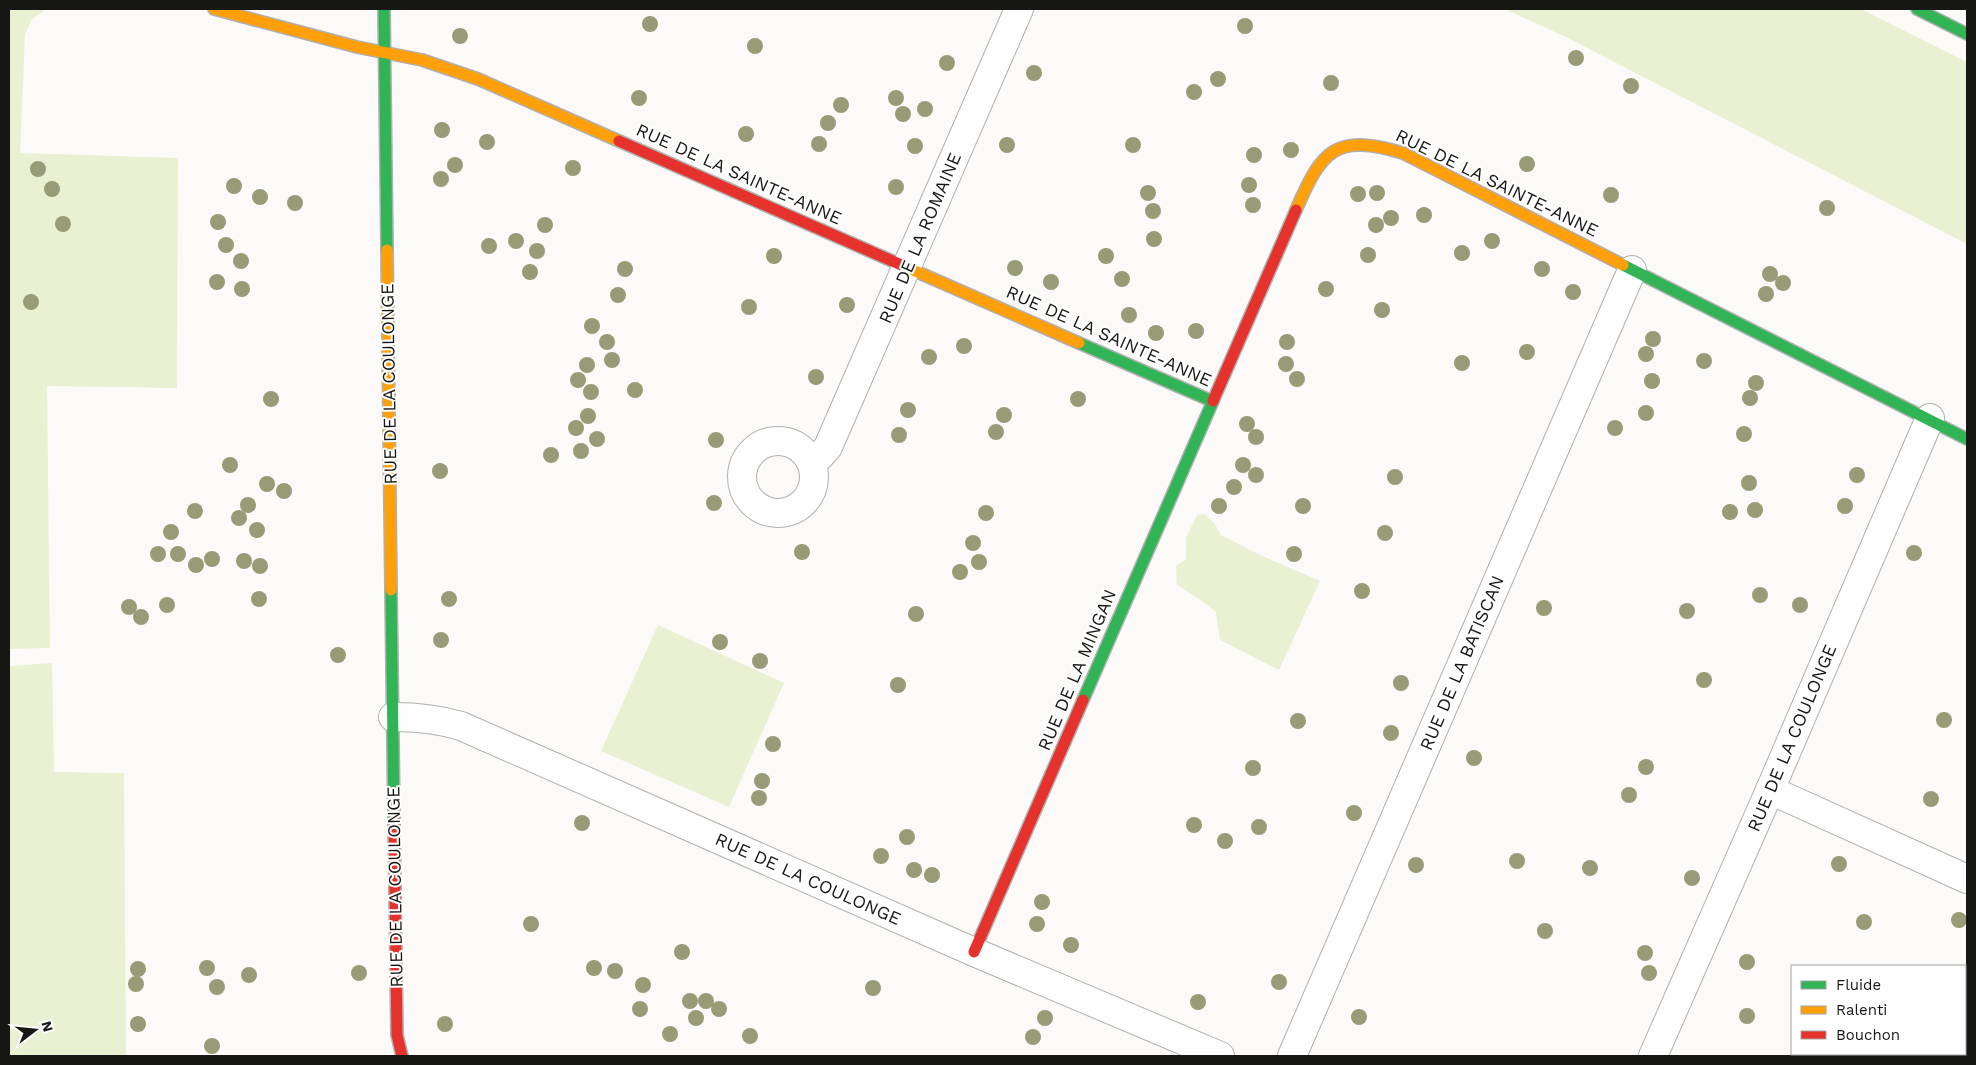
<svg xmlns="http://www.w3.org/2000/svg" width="1976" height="1065" font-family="'Work Sans',sans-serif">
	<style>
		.green { fill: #eaf0d2 }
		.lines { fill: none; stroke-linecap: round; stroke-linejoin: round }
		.street-casing { stroke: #b1b0ae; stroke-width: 30 }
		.fast-casing { stroke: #b1b0ae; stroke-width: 14 }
		.slow-casing { stroke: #b1b0ae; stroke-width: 14 }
		.jam-casing { stroke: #b1b0ae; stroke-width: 14 }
		.street { stroke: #fffefe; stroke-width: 28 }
		.fast { stroke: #30b455; stroke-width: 11 }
		.slow { stroke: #ff9f0a; stroke-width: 11 }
		.jam { stroke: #e5322d; stroke-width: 11 }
		.tree { fill: #979c77 }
		.labels { text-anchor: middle; stroke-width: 4; stroke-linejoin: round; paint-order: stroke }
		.street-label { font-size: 18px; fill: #171715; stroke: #fff }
	</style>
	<rect width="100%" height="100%" fill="#fcfaf8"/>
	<!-- green -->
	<g class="green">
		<path d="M9 9H47L32 19 25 35 20 153 178 158 177 388 47 386 50 648 9 649Z"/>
		<path d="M1505 9H1861L1967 62V244L1568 38Z"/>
		<path d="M1205 514 1215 524 1221 535 1258 554 1320 581 1279 670 1220 640 1216 612 1201 600 1177 585 1176 566 1186 559V538L1197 515Z"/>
		<path d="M658 625 784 683 729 807 601 751Z"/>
		<path d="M52 663 54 772 124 773 126 1056H9V666Z"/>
	</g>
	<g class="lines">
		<defs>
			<g id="street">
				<circle cx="778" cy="477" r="36"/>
				<path d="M811 461 820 456 828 447 1019 9"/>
				<path d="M393 717C417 717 438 719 461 726L974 952 1220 1056"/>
				<path d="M1770 790 1967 879"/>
				<path d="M1292 1056 1632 270"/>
				<path d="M1653 1056 1770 790 1930 418"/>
			</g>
			<g id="fast">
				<path d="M384 9 387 250"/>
				<path d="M1917 9 1967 34"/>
				<path d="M1623 265 1967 439"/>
				<path d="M1079 343 1212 401"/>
				<path d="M391 590 394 820"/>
				<path d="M1083 700 1213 401"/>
			</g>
			<g id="slow">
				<path d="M214 9 357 47 422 60 478 79 619 141"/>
				<path d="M1296 210C1322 150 1335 133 1403 153L1623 265"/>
				<path d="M387 250 391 590"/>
				<path d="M906 267 1079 343"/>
			</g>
			<g id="jam">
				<path d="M619 141 906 267"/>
				<path d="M1213 401 1296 210"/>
				<path d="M394 820 397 1035 402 1056"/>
				<path d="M974 952 1083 700"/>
			</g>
		</defs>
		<!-- street casing -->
		<use href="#street" class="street-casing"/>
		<!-- fast casing -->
		<use href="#fast" class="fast-casing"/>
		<!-- slow casing -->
		<use href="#slow" class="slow-casing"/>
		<!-- jam casing -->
		<use href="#jam" class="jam-casing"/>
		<!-- street -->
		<use href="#street" class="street"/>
		<!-- fast -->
		<use href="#fast" class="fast"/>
		<!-- slow -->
		<use href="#slow" class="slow"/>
		<!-- jam -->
		<use href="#jam" class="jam"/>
	</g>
	<!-- trees -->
	<g class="tree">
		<circle cx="650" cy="24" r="8"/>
		<circle cx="1245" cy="26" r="8"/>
		<circle cx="460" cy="36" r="8"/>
		<circle cx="755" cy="46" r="8"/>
		<circle cx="1576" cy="58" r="8"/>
		<circle cx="947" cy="63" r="8"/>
		<circle cx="1034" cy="73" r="8"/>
		<circle cx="1218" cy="79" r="8"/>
		<circle cx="1331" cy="83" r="8"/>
		<circle cx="1631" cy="86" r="8"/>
		<circle cx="1194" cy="92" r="8"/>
		<circle cx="639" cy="98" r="8"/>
		<circle cx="896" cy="98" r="8"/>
		<circle cx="841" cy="105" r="8"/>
		<circle cx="925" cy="109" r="8"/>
		<circle cx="903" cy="114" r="8"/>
		<circle cx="828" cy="123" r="8"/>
		<circle cx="442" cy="130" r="8"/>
		<circle cx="746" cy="134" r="8"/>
		<circle cx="487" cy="142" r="8"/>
		<circle cx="819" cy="144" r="8"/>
		<circle cx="1007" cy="145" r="8"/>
		<circle cx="1133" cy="145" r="8"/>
		<circle cx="915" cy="146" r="8"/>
		<circle cx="1291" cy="150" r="8"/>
		<circle cx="1254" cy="155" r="8"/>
		<circle cx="1527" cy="164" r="8"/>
		<circle cx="455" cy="165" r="8"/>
		<circle cx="573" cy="168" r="8"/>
		<circle cx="38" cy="169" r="8"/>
		<circle cx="441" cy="179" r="8"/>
		<circle cx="1249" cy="185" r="8"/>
		<circle cx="234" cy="186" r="8"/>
		<circle cx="896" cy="187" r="8"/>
		<circle cx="52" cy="189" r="8"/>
		<circle cx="1148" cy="193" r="8"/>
		<circle cx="1377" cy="193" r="8"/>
		<circle cx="1358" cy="194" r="8"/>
		<circle cx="1611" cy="195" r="8"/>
		<circle cx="260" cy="197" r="8"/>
		<circle cx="295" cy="203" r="8"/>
		<circle cx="1253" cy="205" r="8"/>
		<circle cx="1827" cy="208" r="8"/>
		<circle cx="1153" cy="211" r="8"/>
		<circle cx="1424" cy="215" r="8"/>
		<circle cx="1391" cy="218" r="8"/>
		<circle cx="218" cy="222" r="8"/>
		<circle cx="63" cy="224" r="8"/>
		<circle cx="545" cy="225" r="8"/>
		<circle cx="1376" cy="225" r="8"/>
		<circle cx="1154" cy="239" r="8"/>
		<circle cx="516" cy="241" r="8"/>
		<circle cx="1492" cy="241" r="8"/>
		<circle cx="226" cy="245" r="8"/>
		<circle cx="489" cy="246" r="8"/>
		<circle cx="537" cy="251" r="8"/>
		<circle cx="1462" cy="253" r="8"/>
		<circle cx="1368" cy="255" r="8"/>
		<circle cx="774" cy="256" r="8"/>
		<circle cx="1106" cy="256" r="8"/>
		<circle cx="241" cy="261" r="8"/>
		<circle cx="1015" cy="268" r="8"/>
		<circle cx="625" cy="269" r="8"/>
		<circle cx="1542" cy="269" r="8"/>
		<circle cx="530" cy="272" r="8"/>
		<circle cx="1770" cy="274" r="8"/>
		<circle cx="1122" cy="279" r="8"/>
		<circle cx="217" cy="282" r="8"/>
		<circle cx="1051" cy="282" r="8"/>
		<circle cx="1783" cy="283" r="8"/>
		<circle cx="242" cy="289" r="8"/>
		<circle cx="1326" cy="289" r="8"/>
		<circle cx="1573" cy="292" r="8"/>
		<circle cx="1766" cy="294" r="8"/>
		<circle cx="618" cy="295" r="8"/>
		<circle cx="31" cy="302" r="8"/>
		<circle cx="847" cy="305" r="8"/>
		<circle cx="749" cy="307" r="8"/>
		<circle cx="1382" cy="310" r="8"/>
		<circle cx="1129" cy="315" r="8"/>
		<circle cx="592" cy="326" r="8"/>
		<circle cx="1196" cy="331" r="8"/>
		<circle cx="1156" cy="333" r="8"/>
		<circle cx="1653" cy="339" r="8"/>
		<circle cx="607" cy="342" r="8"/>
		<circle cx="1287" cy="342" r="8"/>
		<circle cx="964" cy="346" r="8"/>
		<circle cx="1527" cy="352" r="8"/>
		<circle cx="1646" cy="354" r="8"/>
		<circle cx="929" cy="357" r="8"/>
		<circle cx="612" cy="360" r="8"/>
		<circle cx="1704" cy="361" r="8"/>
		<circle cx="1462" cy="363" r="8"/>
		<circle cx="1286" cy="364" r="8"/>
		<circle cx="587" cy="365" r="8"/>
		<circle cx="816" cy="377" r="8"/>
		<circle cx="1297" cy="379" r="8"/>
		<circle cx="578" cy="380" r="8"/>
		<circle cx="1652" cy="381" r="8"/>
		<circle cx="1756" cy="383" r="8"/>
		<circle cx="635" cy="390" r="8"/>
		<circle cx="591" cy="392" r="8"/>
		<circle cx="1750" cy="398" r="8"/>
		<circle cx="271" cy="399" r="8"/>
		<circle cx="1078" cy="399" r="8"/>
		<circle cx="908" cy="410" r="8"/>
		<circle cx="1646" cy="413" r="8"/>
		<circle cx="1004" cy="415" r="8"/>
		<circle cx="588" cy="416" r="8"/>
		<circle cx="1247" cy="424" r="8"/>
		<circle cx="576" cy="428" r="8"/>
		<circle cx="1615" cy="428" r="8"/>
		<circle cx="996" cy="432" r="8"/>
		<circle cx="1744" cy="434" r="8"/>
		<circle cx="899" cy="435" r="8"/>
		<circle cx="1256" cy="437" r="8"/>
		<circle cx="597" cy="439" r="8"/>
		<circle cx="716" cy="440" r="8"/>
		<circle cx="581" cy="451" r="8"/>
		<circle cx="551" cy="455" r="8"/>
		<circle cx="230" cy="465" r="8"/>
		<circle cx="1243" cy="465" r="8"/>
		<circle cx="440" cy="471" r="8"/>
		<circle cx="1256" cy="475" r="8"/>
		<circle cx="1857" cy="475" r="8"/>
		<circle cx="1395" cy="477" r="8"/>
		<circle cx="1749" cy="483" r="8"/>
		<circle cx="267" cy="484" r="8"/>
		<circle cx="1234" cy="487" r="8"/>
		<circle cx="284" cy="491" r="8"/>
		<circle cx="714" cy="503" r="8"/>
		<circle cx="248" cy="505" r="8"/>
		<circle cx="1219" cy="506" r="8"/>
		<circle cx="1303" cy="506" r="8"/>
		<circle cx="1845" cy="506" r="8"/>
		<circle cx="1755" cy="510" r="8"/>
		<circle cx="195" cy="511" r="8"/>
		<circle cx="1730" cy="512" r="8"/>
		<circle cx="986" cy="513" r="8"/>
		<circle cx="239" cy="518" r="8"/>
		<circle cx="257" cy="530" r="8"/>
		<circle cx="171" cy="532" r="8"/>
		<circle cx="1385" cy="533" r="8"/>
		<circle cx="973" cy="543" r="8"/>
		<circle cx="802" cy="552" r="8"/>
		<circle cx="1914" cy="553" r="8"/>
		<circle cx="158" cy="554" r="8"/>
		<circle cx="178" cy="554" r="8"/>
		<circle cx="1294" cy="554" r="8"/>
		<circle cx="212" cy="559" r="8"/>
		<circle cx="244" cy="561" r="8"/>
		<circle cx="979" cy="562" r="8"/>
		<circle cx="196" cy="565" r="8"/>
		<circle cx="260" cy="566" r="8"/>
		<circle cx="960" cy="572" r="8"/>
		<circle cx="1362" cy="591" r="8"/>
		<circle cx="1760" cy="595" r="8"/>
		<circle cx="259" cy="599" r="8"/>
		<circle cx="449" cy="599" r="8"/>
		<circle cx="167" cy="605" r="8"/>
		<circle cx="1800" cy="605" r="8"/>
		<circle cx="129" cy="607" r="8"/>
		<circle cx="1544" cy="608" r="8"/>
		<circle cx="1687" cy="611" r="8"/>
		<circle cx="916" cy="614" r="8"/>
		<circle cx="141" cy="617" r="8"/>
		<circle cx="441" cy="640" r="8"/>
		<circle cx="720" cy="642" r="8"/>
		<circle cx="338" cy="655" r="8"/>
		<circle cx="760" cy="661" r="8"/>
		<circle cx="1704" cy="680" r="8"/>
		<circle cx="1401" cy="683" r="8"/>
		<circle cx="898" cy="685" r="8"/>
		<circle cx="1944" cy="720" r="8"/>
		<circle cx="1298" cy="721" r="8"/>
		<circle cx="1391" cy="733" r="8"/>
		<circle cx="773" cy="744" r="8"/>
		<circle cx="1474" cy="758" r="8"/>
		<circle cx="1646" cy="767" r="8"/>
		<circle cx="1253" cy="768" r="8"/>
		<circle cx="762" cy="781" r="8"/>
		<circle cx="1629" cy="795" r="8"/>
		<circle cx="759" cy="798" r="8"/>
		<circle cx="1931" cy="799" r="8"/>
		<circle cx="1354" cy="813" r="8"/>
		<circle cx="582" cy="823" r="8"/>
		<circle cx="1194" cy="825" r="8"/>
		<circle cx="1259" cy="827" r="8"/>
		<circle cx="907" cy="837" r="8"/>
		<circle cx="1225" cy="841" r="8"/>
		<circle cx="881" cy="856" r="8"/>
		<circle cx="1517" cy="861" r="8"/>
		<circle cx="1839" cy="864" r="8"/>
		<circle cx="1416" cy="865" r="8"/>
		<circle cx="1590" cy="868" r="8"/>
		<circle cx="914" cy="870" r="8"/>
		<circle cx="932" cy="875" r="8"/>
		<circle cx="1692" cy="878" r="8"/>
		<circle cx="1042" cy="902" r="8"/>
		<circle cx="1959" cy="920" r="8"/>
		<circle cx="1864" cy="922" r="8"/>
		<circle cx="531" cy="924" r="8"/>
		<circle cx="1037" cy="924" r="8"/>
		<circle cx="1545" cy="931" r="8"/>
		<circle cx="1071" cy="945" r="8"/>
		<circle cx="682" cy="952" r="8"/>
		<circle cx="1645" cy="953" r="8"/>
		<circle cx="1747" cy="962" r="8"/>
		<circle cx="207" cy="968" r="8"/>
		<circle cx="594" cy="968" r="8"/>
		<circle cx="138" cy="969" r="8"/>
		<circle cx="615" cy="971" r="8"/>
		<circle cx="359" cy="973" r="8"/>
		<circle cx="1649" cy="973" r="8"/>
		<circle cx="249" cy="975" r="8"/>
		<circle cx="1279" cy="982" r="8"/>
		<circle cx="136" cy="984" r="8"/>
		<circle cx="643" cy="985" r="8"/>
		<circle cx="217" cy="987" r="8"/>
		<circle cx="873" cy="988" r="8"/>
		<circle cx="690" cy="1001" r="8"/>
		<circle cx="706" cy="1001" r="8"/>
		<circle cx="1198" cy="1002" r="8"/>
		<circle cx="640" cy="1009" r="8"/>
		<circle cx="719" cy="1009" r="8"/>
		<circle cx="1747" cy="1016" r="8"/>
		<circle cx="1359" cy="1017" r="8"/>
		<circle cx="696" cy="1018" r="8"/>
		<circle cx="1045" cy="1018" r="8"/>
		<circle cx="138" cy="1024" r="8"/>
		<circle cx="445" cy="1024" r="8"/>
		<circle cx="670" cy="1034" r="8"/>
		<circle cx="750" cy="1036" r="8"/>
		<circle cx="1033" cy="1037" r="8"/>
		<circle cx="212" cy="1046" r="8"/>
	</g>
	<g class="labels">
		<!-- street labels -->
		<g class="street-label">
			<text transform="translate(739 174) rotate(24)" y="6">RUE DE LA SAINTE-ANNE</text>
			<text transform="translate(1497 183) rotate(26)" y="6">RUE DE LA SAINTE-ANNE</text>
			<text transform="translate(920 238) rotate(-67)" y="6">RUE DE LA ROMAINE</text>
			<text transform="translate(1109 336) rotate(24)" y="6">RUE DE LA SAINTE-ANNE</text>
			<text transform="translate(389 384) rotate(-91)" y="6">RUE DE LA COULONGE</text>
			<text transform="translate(1462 663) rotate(-67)" y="6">RUE DE LA BATISCAN</text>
			<text transform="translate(1077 670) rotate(-67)" y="6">RUE DE LA MINGAN</text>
			<text transform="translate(1792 738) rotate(-67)" y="6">RUE DE LA COULONGE</text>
			<text transform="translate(808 879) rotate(24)" y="6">RUE DE LA COULONGE</text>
			<text transform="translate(395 887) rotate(-91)" y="6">RUE DE LA COULONGE</text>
		</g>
	</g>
	<!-- border -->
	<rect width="1976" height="1065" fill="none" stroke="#171715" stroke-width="20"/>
	<!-- legend -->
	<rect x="1791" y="965" width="175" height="90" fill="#ffffff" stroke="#a2a2a1"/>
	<rect x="1801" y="981" width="25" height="8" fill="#30b455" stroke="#a2a2a1"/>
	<text x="1836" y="990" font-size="15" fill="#171715">Fluide</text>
	<rect x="1801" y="1006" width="25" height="8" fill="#ff9f0a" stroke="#a2a2a1"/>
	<text x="1836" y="1015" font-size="15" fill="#171715">Ralenti</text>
	<rect x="1801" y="1031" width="25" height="8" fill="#e5322d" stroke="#a2a2a1"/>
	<text x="1836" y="1040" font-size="15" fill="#171715">Bouchon</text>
	<!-- north arrow -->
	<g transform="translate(35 1030) rotate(74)" stroke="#ffffff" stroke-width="4" paint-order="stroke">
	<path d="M0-4L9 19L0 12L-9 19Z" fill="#171715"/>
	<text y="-8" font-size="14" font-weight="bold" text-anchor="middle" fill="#171715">N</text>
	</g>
</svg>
